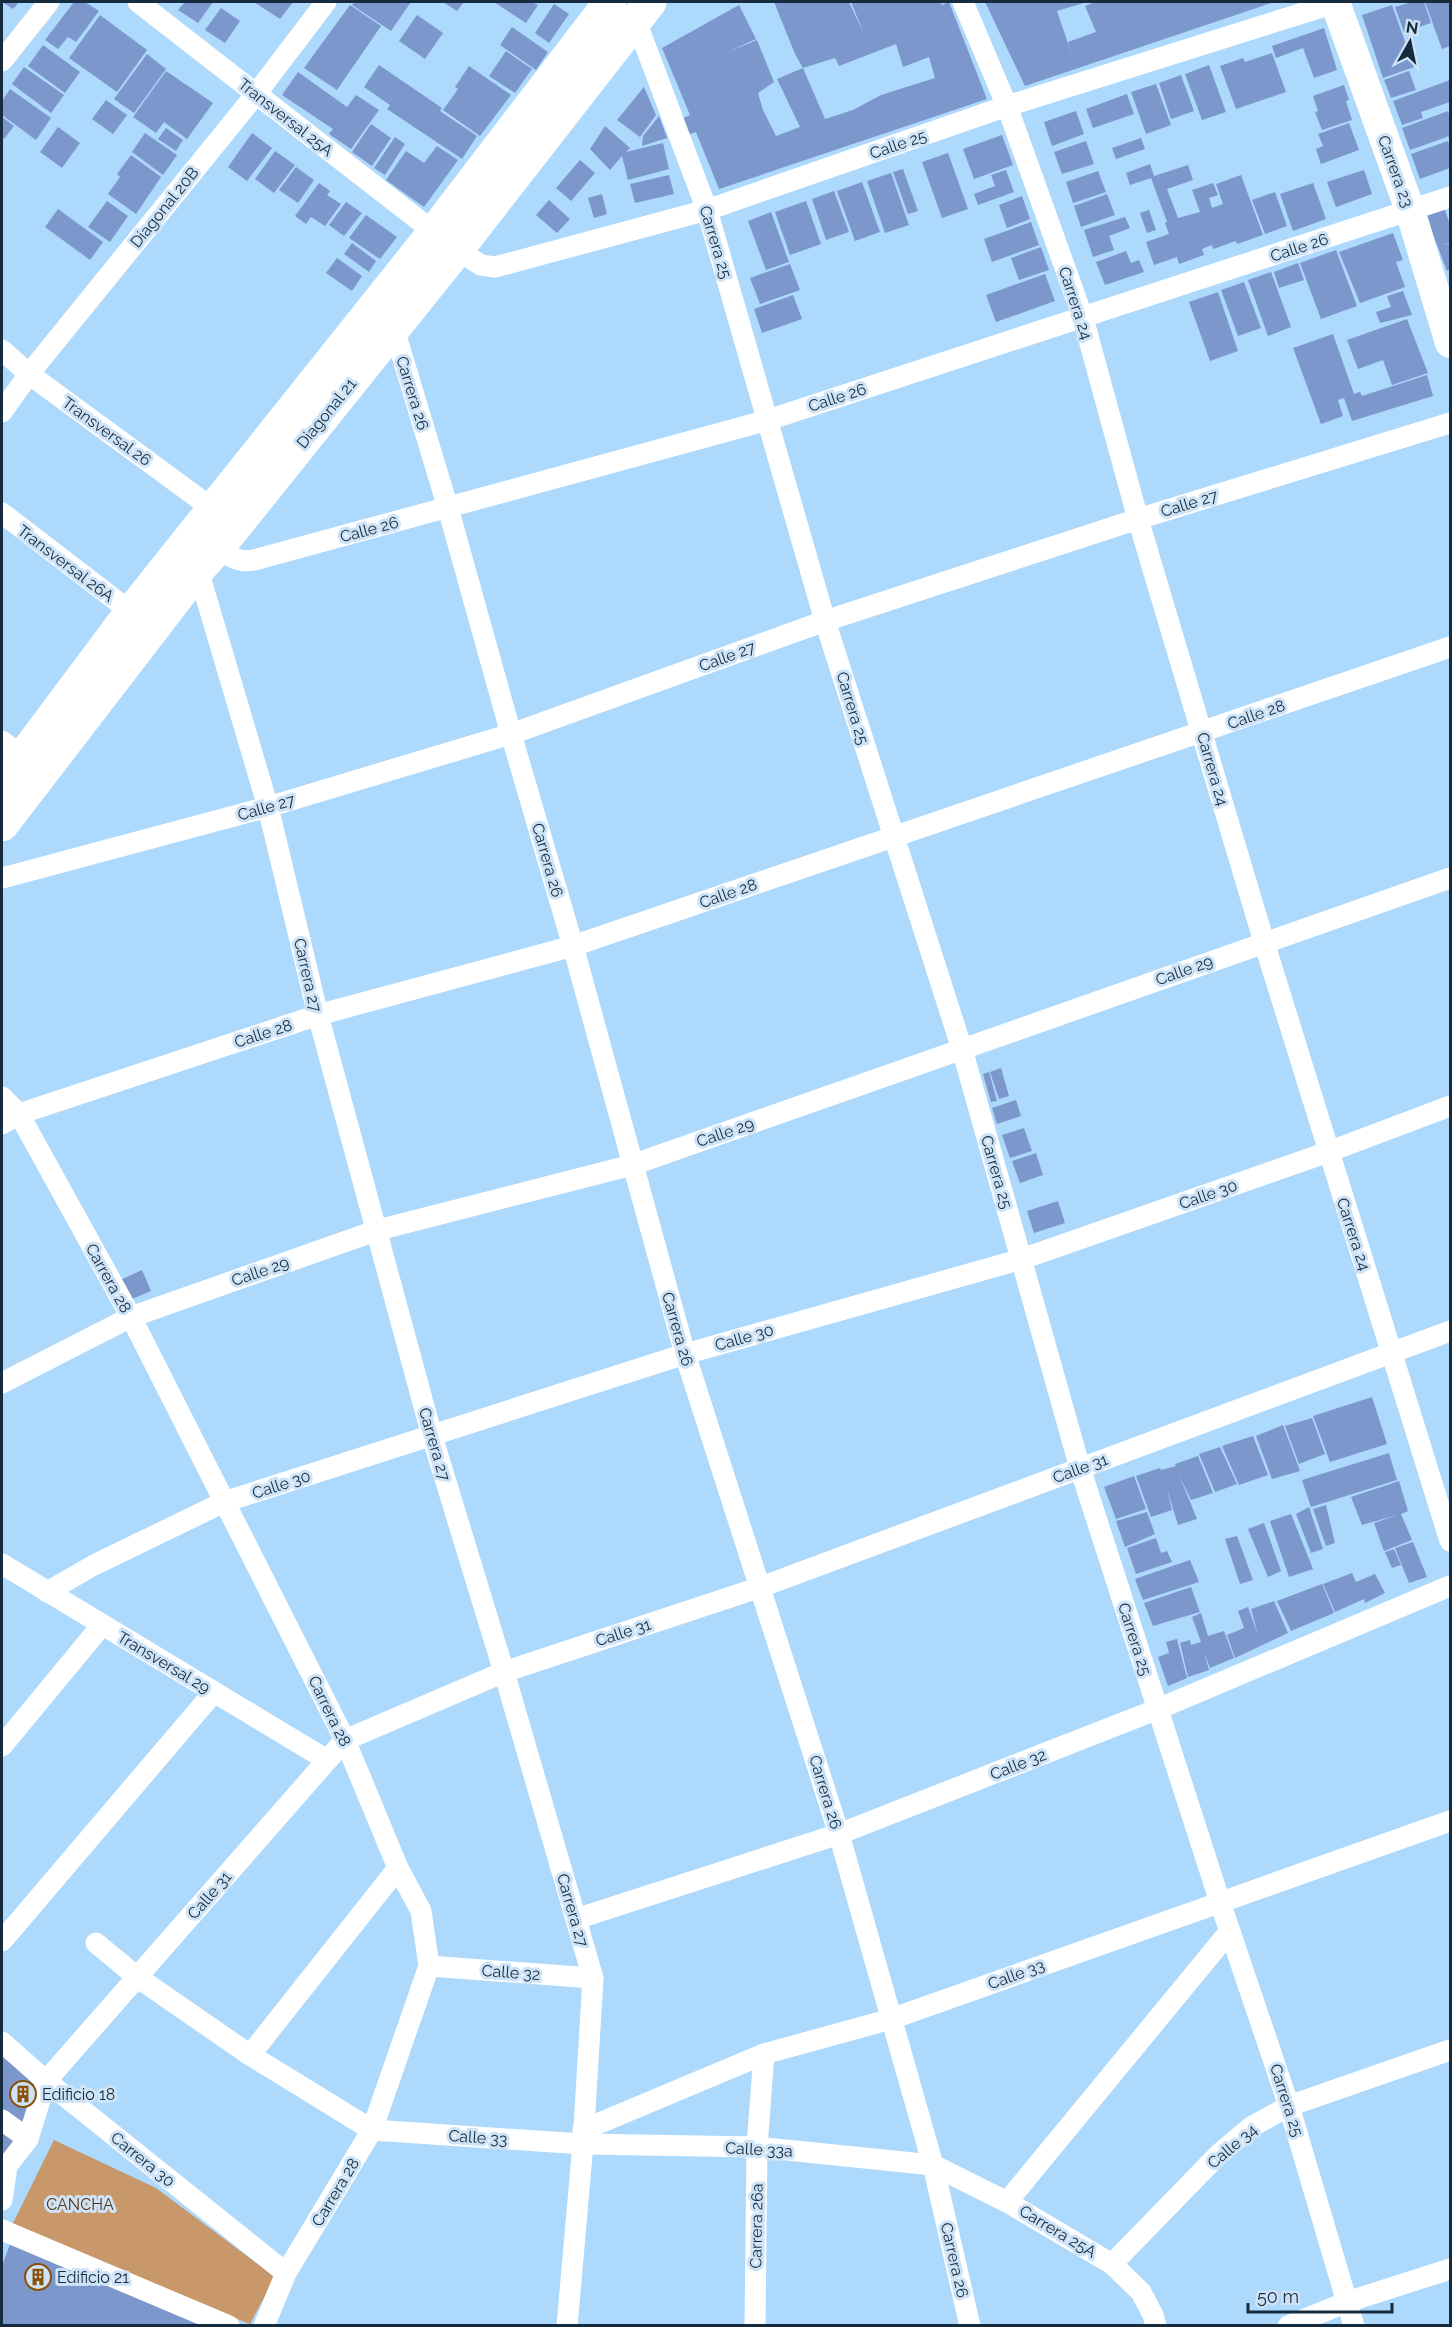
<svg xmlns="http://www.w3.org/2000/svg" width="1452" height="2327" font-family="Raleway,sans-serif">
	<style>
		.green { fill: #c8976a }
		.building { fill: #7c97cc }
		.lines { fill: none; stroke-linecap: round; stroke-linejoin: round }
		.street { stroke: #fff; stroke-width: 21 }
		.secondary { stroke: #fff; stroke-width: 30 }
		.highway { stroke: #fff; stroke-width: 33 }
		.labels { text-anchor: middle; stroke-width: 6; stroke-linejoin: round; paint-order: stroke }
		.street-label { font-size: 16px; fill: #162c3e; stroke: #cee3f6 }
		.poi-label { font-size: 16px; fill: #162c3e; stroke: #cee3f6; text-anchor: start }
		.park-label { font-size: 16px; fill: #54330f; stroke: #cee3f6 }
	</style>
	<rect width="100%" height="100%" fill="#add9fd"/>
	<!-- green -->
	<path class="green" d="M54 2140 156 2188 275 2277 250 2324 123 2274 16 2229 13 2223Z"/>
	<!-- building -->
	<g class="building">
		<path d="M2 2H19L13 9Z"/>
		<path d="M74 2H85L99 11 76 42 68 37 58 49 45 40Z"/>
		<path d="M185 2H213L198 23 178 10Z"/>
		<path d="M254 2H293L280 19Z"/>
		<path d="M355 2H411L391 31 352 5Z"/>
		<path d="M443 2H464L457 11Z"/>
		<path d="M494 2H532L538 5 526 23Z"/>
		<path d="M774 2H849L864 34 851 2H941L942 5 949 2 987 99 719 189 696 132 685 136 681 119 690 115 662 48 739 5 756 39 728 52 757 40 774 82 758 93 763 110 776 136 800 127 777 79 803 68 825 119 853 110 881 95 935 78 929 57 903 67 896 44 839 66 835 58 803 68 795 54Z"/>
		<path d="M985 2H1087L1057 11 1072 55 1068 42 1096 32 1085 6 1095 2H1274L1025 86Z"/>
		<path d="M1412 2H1424L1431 23 1404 32 1395 7Z"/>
		<path d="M1425 2H1450V46L1442 49Z"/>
		<path d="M554 4 569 14 549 43 535 33Z"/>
		<path d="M350 5 381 26 337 90 304 68Z"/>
		<path d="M1392 5 1414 67 1383 78 1362 15Z"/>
		<path d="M221 8 240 21 225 43 205 30Z"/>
		<path d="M100 15 147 50 117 92 69 58Z"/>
		<path d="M417 15 443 33 425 59 399 41Z"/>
		<path d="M512 27 548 52 536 70 500 45Z"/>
		<path d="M1324 28 1337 70 1314 78 1303 48 1276 58 1272 46Z"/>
		<path d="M43 45 80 72 65 93 28 66Z"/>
		<path d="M506 51 532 69 515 93 489 76Z"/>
		<path d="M1272 53 1286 92 1236 109 1220 66 1243 58 1245 62Z"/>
		<path d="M147 54 166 69 134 113 114 99Z"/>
		<path d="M379 65 442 108 440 111 477 136 462 159 387 109 390 105 364 87Z"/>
		<path d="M1209 65 1226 112 1202 120 1185 74Z"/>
		<path d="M469 66 511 95 480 136 443 110 458 89 455 87Z"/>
		<path d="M24 67 64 95 51 113 12 84Z"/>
		<path d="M166 71 213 103 187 139 164 122 156 133 133 117Z"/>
		<path d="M1409 71 1416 90 1391 98 1384 80Z"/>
		<path d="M298 72 347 107 356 95 379 110 351 149 329 134 333 129 282 95Z"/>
		<path d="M1181 75 1194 111 1171 119 1159 83Z"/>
		<path d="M1450 80V102L1421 112 1423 118 1402 125 1393 101Z"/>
		<path d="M1156 84 1171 125 1146 134 1131 92Z"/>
		<path d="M1344 85 1349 100 1346 101 1352 120 1322 130 1315 112 1318 111 1313 96Z"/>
		<path d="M644 87 656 115 640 137 617 120Z"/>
		<path d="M10 89 51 118 36 140 2 115V101Z"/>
		<path d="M1127 94 1134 114 1093 128 1086 109Z"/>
		<path d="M106 100 127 115 113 134 92 119Z"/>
		<path d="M1076 111 1084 134 1052 146 1044 122Z"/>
		<path d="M1448 111 1450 117V142L1448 135 1447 137 1410 150 1402 128Z"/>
		<path d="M659 116 667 138 642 146 643 136Z"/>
		<path d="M2 117 14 126 4 139 2 136Z"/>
		<path d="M1349 123 1359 150 1321 164 1316 149 1323 146 1318 134Z"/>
		<path d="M371 124 391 138 372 166 352 152Z"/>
		<path d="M605 126 630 148 626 152 663 143 669 169 628 180 622 156 610 170 590 149Z"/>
		<path d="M58 127 80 143 62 168 40 152Z"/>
		<path d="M166 128 183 140 176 151 158 139Z"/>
		<path d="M145 133 177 155 163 175 132 152Z"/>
		<path d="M252 133 272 148 247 181 228 167Z"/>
		<path d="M1002 135 1013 165 974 179 963 149Z"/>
		<path d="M395 137 405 144 385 175 374 168Z"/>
		<path d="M1141 138 1145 149 1116 159 1112 148Z"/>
		<path d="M1086 141 1094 164 1062 174 1054 152Z"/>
		<path d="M1448 141 1450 147V168L1420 179 1411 154Z"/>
		<path d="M437 146 458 160 424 207 386 180 406 151 424 163Z"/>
		<path d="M275 151 295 165 274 193 255 179Z"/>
		<path d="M948 153 968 209 942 218 922 162Z"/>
		<path d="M131 155 161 177 136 214 108 194 120 177 117 174Z"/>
		<path d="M580 160 595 173 571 201 556 188Z"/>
		<path d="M1150 164 1154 176 1188 165 1193 180 1167 189 1178 218 1200 212 1192 190 1213 183 1218 195 1209 198 1212 208 1223 204 1216 184 1241 175 1263 235 1237 244 1236 241 1213 249 1212 245 1202 249 1204 255 1179 264 1177 257 1154 265 1146 242 1169 234 1165 223 1167 222 1151 178 1130 185 1126 173Z"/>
		<path d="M296 167 314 180 298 203 279 190Z"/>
		<path d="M903 169 918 211 908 214 893 172Z"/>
		<path d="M1006 170 1014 192 978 205 974 194 995 186 991 175Z"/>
		<path d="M1364 170 1372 194 1336 207 1327 182Z"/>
		<path d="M1098 171 1106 192 1073 203 1066 182Z"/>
		<path d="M891 173 909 225 885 233 867 181Z"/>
		<path d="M669 175 674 194 635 203 630 184Z"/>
		<path d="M862 182 880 232 855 241 837 191Z"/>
		<path d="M319 183 330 191 327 195 341 204 325 226 311 217 306 224 295 216Z"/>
		<path d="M1313 183 1326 219 1293 231 1280 194Z"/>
		<path d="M834 191 849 232 826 240 812 199Z"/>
		<path d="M1275 192 1287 226 1265 234 1252 200Z"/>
		<path d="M602 194 607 214 594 218 588 198Z"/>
		<path d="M1107 194 1115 215 1081 227 1074 206Z"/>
		<path d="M1022 196 1030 219 1007 228 999 205Z"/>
		<path d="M549 200 570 219 557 233 536 215Z"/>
		<path d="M107 201 128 216 110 242 88 227Z"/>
		<path d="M806 201 821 244 790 255 775 212Z"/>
		<path d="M346 202 362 213 344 236 329 225Z"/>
		<path d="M1444 207 1450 225V243L1443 245 1450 244V269L1447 271 1425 214Z"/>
		<path d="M58 209 103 242 90 260 45 227Z"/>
		<path d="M1149 210 1156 230 1147 233 1140 213Z"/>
		<path d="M771 212 789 262 766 270 748 221Z"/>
		<path d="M366 215 397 237 380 259 349 238Z"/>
		<path d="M1125 217 1130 228 1109 236 1114 250 1093 257 1084 230Z"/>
		<path d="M1031 222 1039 245 992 262 984 239Z"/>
		<path d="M1393 233 1403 260 1396 262 1405 287 1360 303 1339 252Z"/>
		<path d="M352 243 376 261 369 272 344 254Z"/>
		<path d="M1041 247 1049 270 1019 280 1011 258Z"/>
		<path d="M1336 250 1357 306 1321 319 1300 263Z"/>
		<path d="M1126 251 1131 263 1139 260 1144 272 1105 285 1096 262Z"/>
		<path d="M337 258 362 276 352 291 326 273Z"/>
		<path d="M1298 263 1304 280 1279 288 1274 272Z"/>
		<path d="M790 264 800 290 760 304 750 278Z"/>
		<path d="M1271 272 1291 327 1268 336 1248 280Z"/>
		<path d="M1045 274 1055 301 996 322 986 295Z"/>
		<path d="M1244 282 1261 328 1238 336 1221 290Z"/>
		<path d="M1403 291 1412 315 1380 323 1376 312 1391 307 1387 296Z"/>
		<path d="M1218 292 1238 351 1210 361 1189 302Z"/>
		<path d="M793 295 802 319 762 333 754 309Z"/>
		<path d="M1407 319 1428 373 1392 385 1383 360 1358 369 1347 340Z"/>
		<path d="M1333 334 1354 394 1360 392 1362 396 1427 375 1433 396 1352 421 1344 398 1338 400 1343 416 1321 424 1293 348Z"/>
		<path d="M1001 1068 1009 1096 999 1099 990 1072Z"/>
		<path d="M989 1072 997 1101 991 1102 983 1074Z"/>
		<path d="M1016 1100 1021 1116 997 1124 992 1108Z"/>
		<path d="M1024 1128 1032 1151 1010 1158 1002 1135Z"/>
		<path d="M1036 1153 1043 1175 1020 1183 1012 1161Z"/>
		<path d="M1058 1201 1065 1223 1034 1233 1027 1211Z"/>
		<path d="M142 1270 151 1291 127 1301 118 1281Z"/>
		<path d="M1372 1397 1387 1444 1330 1462 1313 1416Z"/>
		<path d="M1312 1418 1325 1454 1299 1464 1285 1426Z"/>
		<path d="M1283 1425 1300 1471 1272 1479 1256 1436Z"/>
		<path d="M1253 1436 1268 1475 1239 1485 1222 1446Z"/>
		<path d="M1220 1447 1237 1484 1215 1492 1199 1454Z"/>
		<path d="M1389 1453 1397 1480 1311 1507 1302 1480Z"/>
		<path d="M1198 1456 1213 1493 1191 1500 1179 1475 1197 1519 1178 1525 1167 1489 1172 1510 1151 1517 1136 1476 1160 1468 1161 1470 1176 1466 1175 1464Z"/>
		<path d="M1134 1476 1146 1509 1116 1519 1104 1487Z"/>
		<path d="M1399 1481 1408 1511 1401 1514 1412 1540 1384 1551 1374 1523 1397 1515 1362 1525 1351 1497Z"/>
		<path d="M1326 1505 1335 1543 1326 1546 1313 1509Z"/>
		<path d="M1309 1507 1323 1549 1311 1553 1296 1514Z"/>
		<path d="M1147 1512 1155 1534 1125 1547 1116 1521Z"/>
		<path d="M1291 1514 1313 1569 1289 1577 1270 1521Z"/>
		<path d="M1264 1523 1281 1571 1268 1577 1248 1529Z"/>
		<path d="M1237 1536 1253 1580 1240 1584 1225 1539Z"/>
		<path d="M1156 1538 1161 1553 1167 1551 1172 1562 1136 1574 1127 1548Z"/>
		<path d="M1413 1542 1427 1577 1409 1583 1395 1548Z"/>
		<path d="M1394 1549 1401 1565 1392 1568 1385 1552Z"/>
		<path d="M1190 1560 1199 1582 1143 1600 1135 1579Z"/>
		<path d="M1352 1573 1356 1582 1375 1574 1385 1593 1365 1603 1364 1599 1335 1612 1323 1584Z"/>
		<path d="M1322 1584 1334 1613 1291 1631 1277 1601Z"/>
		<path d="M1191 1587 1200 1612 1153 1626 1144 1603Z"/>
		<path d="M1274 1601 1288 1633 1235 1658 1227 1635 1244 1628 1238 1611 1248 1607 1258 1635 1251 1609Z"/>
		<path d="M1201 1613 1208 1636 1224 1631 1234 1658 1210 1668 1204 1652 1209 1670 1188 1677 1180 1643 1190 1640 1191 1645 1201 1642 1192 1617Z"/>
		<path d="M1177 1639 1187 1678 1168 1686 1158 1657 1169 1653 1166 1642Z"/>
		<path d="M2 2056 43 2089 24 2123 2 2109Z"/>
		<path d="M2 2122 18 2132 2 2162Z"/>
		<path d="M10 2244 226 2325H2V2266Z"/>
	</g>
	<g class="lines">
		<!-- street -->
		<g class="street">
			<path d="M138 2 434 232"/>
			<path d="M963 2 1007 106 1083 318 1138 519 1264 942 1450 1541"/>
			<path d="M636 21 707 210 825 621 962 1049 1080 1468 1220 1902 1289 2106 1354 2326"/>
			<path d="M2 61 49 2"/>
			<path d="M457 250 481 265 495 267 707 210 1007 106 1338 2"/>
			<path d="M394 329 448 508 511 734 573 946 685 1354 839 1834 933 2165 970 2326"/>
			<path d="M2 350 29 374 213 509"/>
			<path d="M2 412 29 374 256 94 326 2"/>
			<path d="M2 513 131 612"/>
			<path d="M218 548C230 557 239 563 254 560L768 420 1450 197"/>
			<path d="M198 570 268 807 318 1015 432 1436 504 1672 593 1978 583 2144 567 2326"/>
			<path d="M2 741 23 757"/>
			<path d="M2 878 268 807 511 734 825 621 1138 519 1450 423"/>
			<path d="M2 1097 19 1114 131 1317 345 1740 398 1868 421 1911 429 1966 372 2130 286 2273 264 2326"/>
			<path d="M2 1124 19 1114 318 1015 573 946 1450 647"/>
			<path d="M2 1383 131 1317 378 1230 632 1165 1450 878"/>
			<path d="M2 1564 327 1760"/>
			<path d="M47 1592 94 1565 224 1502 685 1354 1022 1259 1328 1152 1450 1106"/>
			<path d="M2 1746 102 1625"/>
			<path d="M576 1919 839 1834 1158 1709 1450 1586"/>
			<path d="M2 1941 214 1692"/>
			<path d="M96 1943 137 1977 250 2055 372 2130 583 2144 757 2147 933 2165 1007 2202 1112 2264 1141 2292 1153 2315 1156 2326"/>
			<path d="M429 1966 593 1978"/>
			<path d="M2 2042 46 2081 286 2273"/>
			<path d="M250 2055 398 1868"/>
			<path d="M2 2120 28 2139"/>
			<path d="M583 2130 764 2054 891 2019 1450 1821"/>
			<path d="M2 2200 7 2166 28 2139 46 2081 345 1740 504 1672 761 1587 1450 1331"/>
			<path d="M1007 2202 1230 1931"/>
			<path d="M2 2230 229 2326"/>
			<path d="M1112 2264 1219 2154 1251 2127 1289 2106 1450 2050"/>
			<path d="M755 2326 757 2147 764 2054"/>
			<path d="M1288 2326 1347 2302 1450 2269"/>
		</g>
		<!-- secondary -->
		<path class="secondary" d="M1335 2 1410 210 1450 343"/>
		<!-- highway -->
		<g class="highway">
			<path d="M2 785 131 612 434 232 610 2"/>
			<path d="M2 825 198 570 218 548 457 250 650 2"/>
		</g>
	</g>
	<!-- icons -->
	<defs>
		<symbol id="building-ring" viewBox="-11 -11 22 22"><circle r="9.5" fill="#cee3f6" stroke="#8a5108" stroke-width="1.5"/><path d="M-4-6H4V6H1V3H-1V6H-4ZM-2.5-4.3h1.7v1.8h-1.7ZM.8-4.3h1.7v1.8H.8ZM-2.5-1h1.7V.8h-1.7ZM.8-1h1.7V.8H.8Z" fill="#8a5108"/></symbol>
	</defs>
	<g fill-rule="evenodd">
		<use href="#building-ring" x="8" y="2079" width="30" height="30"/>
		<use href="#building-ring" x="23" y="2262" width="30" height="30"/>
	</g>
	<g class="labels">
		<!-- street labels -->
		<g class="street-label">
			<text transform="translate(286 117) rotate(38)" y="6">Transversal 25A</text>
			<text transform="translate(898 144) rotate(-19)" y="6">Calle 25</text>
			<text transform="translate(1396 171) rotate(70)" y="6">Carrera 23</text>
			<text transform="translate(164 207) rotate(-51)" y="6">Diagonal 20B</text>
			<text transform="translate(716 242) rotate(73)" y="6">Carrera 25</text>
			<text transform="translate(1299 247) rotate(-18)" y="6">Calle 26</text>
			<text transform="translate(1076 303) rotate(72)" y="6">Carrera 24</text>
			<text transform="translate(413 393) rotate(73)" y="6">Carrera 26</text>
			<text transform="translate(837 397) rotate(-18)" y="6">Calle 26</text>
			<text transform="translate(326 413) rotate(-51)" y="6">Diagonal 21</text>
			<text transform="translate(107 431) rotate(36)" y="6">Transversal 26</text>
			<text transform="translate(1189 503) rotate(-17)" y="6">Calle 27</text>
			<text transform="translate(369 529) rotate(-15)" y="6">Calle 26</text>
			<text transform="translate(66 563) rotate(37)" y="6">Transversal 26A</text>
			<text transform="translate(727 656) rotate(-20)" y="6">Calle 27</text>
			<text transform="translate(853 708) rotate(73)" y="6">Carrera 25</text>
			<text transform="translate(1256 714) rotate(-19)" y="6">Calle 28</text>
			<text transform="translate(1213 769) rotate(74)" y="6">Carrera 24</text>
			<text transform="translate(266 807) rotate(-16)" y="6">Calle 27</text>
			<text transform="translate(548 860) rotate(74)" y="6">Carrera 26</text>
			<text transform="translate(728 893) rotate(-19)" y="6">Calle 28</text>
			<text transform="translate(1184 970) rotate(-20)" y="6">Calle 29</text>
			<text transform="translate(308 975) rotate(77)" y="6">Carrera 27</text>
			<text transform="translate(263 1033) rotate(-18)" y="6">Calle 28</text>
			<text transform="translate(725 1132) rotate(-19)" y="6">Calle 29</text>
			<text transform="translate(997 1172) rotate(74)" y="6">Carrera 25</text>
			<text transform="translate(1208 1194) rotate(-19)" y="6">Calle 30</text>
			<text transform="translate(1354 1234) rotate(72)" y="6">Carrera 24</text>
			<text transform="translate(260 1271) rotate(-19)" y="6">Calle 29</text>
			<text transform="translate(109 1278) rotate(61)" y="6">Carrera 28</text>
			<text transform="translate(678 1329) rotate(74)" y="6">Carrera 26</text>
			<text transform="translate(744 1337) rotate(-16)" y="6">Calle 30</text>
			<text transform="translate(435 1444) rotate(74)" y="6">Carrera 27</text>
			<text transform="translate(1080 1468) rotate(-20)" y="6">Calle 31</text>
			<text transform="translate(281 1484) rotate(-18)" y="6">Calle 30</text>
			<text transform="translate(623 1632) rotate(-18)" y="6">Calle 31</text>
			<text transform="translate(1135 1639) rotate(72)" y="6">Carrera 25</text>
			<text transform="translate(164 1662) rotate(31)" y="6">Transversal 29</text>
			<text transform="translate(330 1711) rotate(64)" y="6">Carrera 28</text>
			<text transform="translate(1018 1764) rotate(-21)" y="6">Calle 32</text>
			<text transform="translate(826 1792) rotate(73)" y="6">Carrera 26</text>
			<text transform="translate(209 1895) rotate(-49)" y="6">Calle 31</text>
			<text transform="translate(573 1910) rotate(74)" y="6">Carrera 27</text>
			<text transform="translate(511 1972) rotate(4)" y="6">Calle 32</text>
			<text transform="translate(1016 1974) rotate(-20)" y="6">Calle 33</text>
			<text transform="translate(1287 2100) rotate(72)" y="6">Carrera 25</text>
			<text transform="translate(478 2137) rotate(4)" y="6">Calle 33</text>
			<text transform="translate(1232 2146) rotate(-40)" y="6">Calle 34</text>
			<text transform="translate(759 2149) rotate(3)" y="6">Calle 33a</text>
			<text transform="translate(143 2159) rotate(39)" y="6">Carrera 30</text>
			<text transform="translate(335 2192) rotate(-59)" y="6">Carrera 28</text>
			<text transform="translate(756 2226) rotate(-89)" y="6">Carrera 26a</text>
			<text transform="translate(1058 2231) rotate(31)" y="6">Carrera 25A</text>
			<text transform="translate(955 2260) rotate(77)" y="6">Carrera 26</text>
		</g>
		<!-- poi labels -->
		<g class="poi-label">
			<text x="42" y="2100">Edificio 18</text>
			<text x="57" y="2283">Edificio 21</text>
		</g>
		<!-- park labels -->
		<g class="park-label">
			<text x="80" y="2210">CANCHA</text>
		</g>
	</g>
	<!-- border -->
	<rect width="1452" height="2327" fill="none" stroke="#162c3e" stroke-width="6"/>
	<!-- north arrow -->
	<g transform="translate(1410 42) rotate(9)" stroke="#cee3f6" stroke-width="4.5" paint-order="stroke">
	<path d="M0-4.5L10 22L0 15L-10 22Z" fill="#162c3e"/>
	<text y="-9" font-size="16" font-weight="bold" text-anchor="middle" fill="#162c3e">N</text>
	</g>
	<!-- scale -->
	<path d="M1248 2303v9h144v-9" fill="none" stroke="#162c3e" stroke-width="3"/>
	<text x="1257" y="2303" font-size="18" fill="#162c3e" stroke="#cee3f6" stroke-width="4.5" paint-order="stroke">50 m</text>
</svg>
